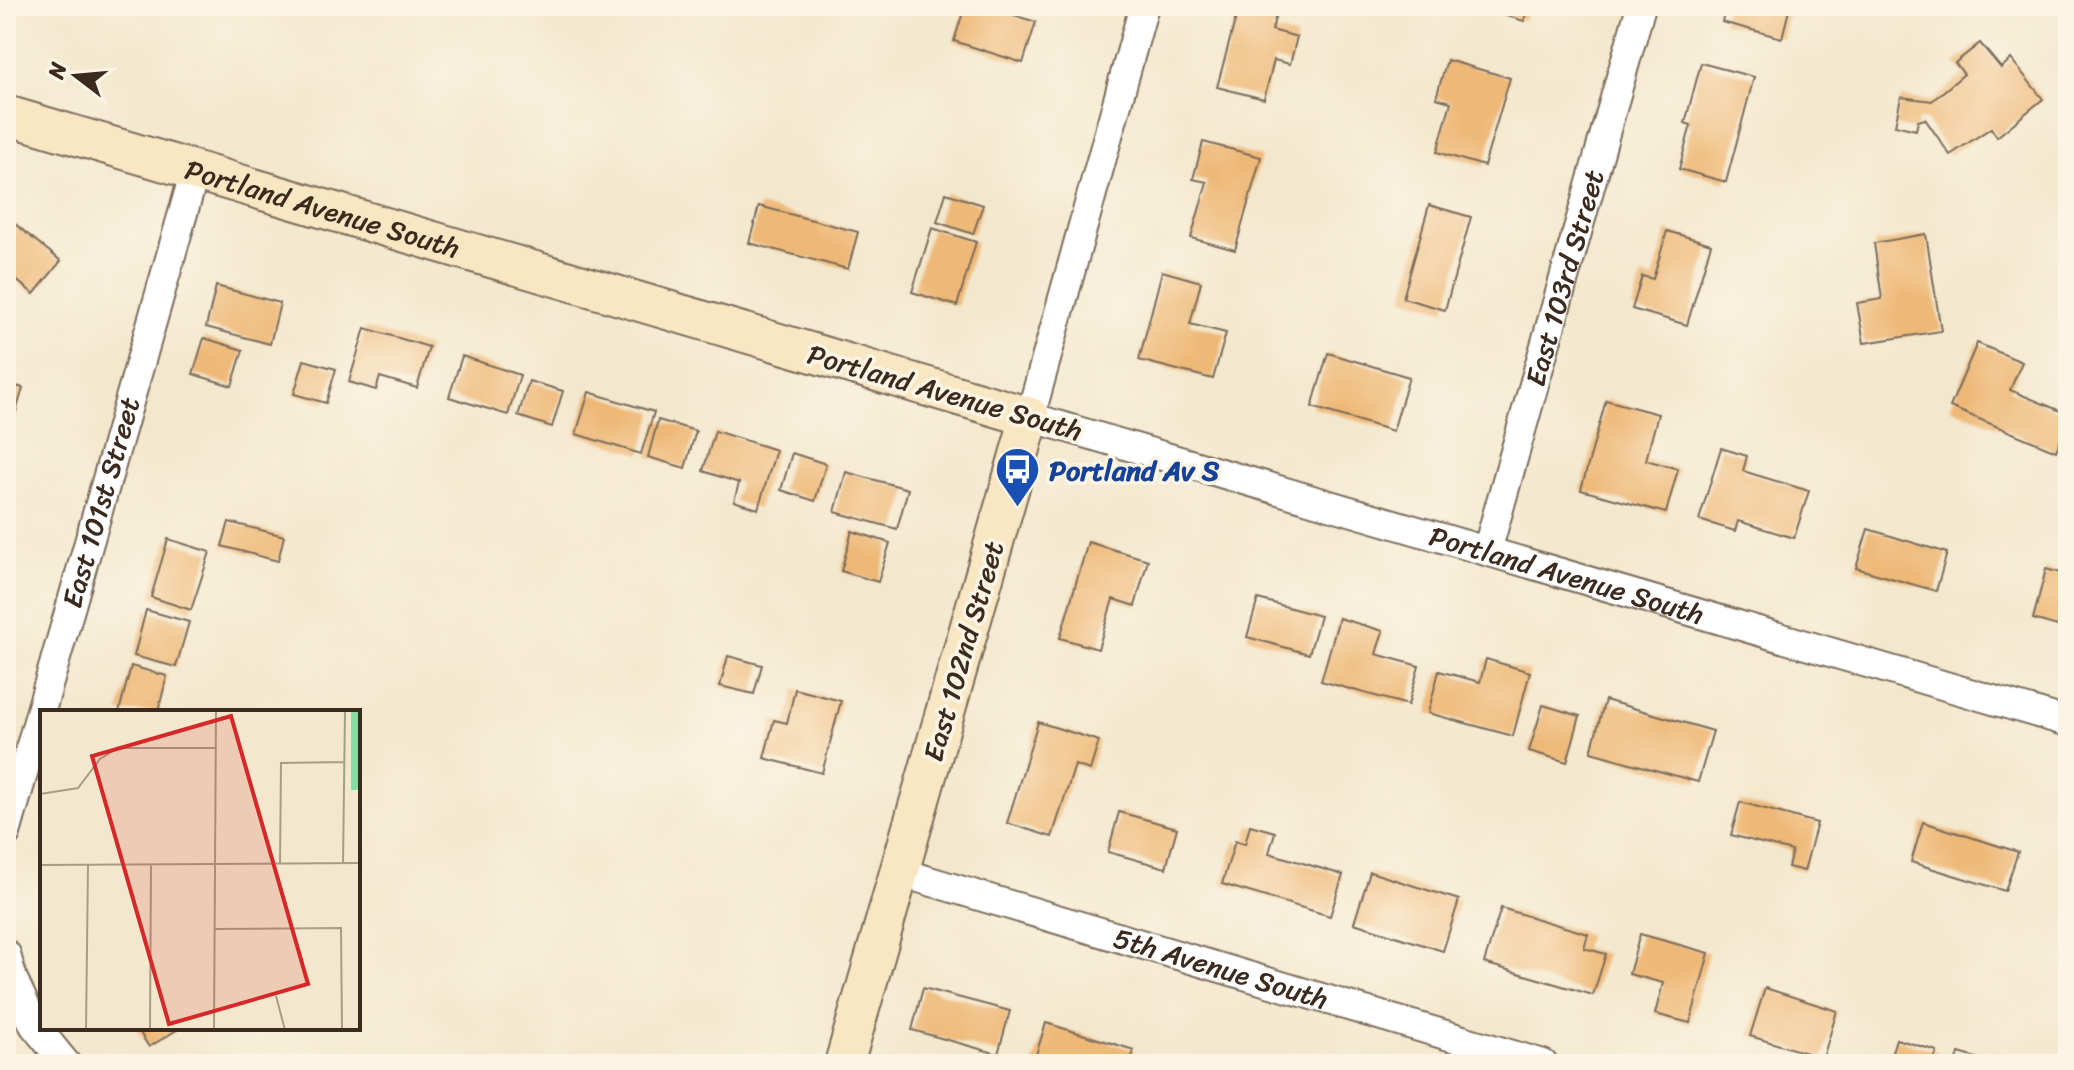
<svg xmlns="http://www.w3.org/2000/svg" width="2074" height="1070" font-family="Sriracha,sans-serif">
	<style>
		.building { fill: #eeb876 }
		.lines { fill: none; stroke-linecap: round; stroke-linejoin: round }
		.street-casing { stroke: #7b6c5b; stroke-width: 32 }
		.secondary-casing { stroke: #7b6c5b; stroke-width: 42 }
		.street { stroke: #fff; stroke-width: 28 }
		.secondary { stroke: #f9e7c3; stroke-width: 38 }
		.labels { text-anchor: middle; stroke-width: 7; stroke-linejoin: round; paint-order: stroke }
		.street-label { font-size: 28px; fill: #3b2a1e; stroke: #fcf5e5 }
		.transit-label { font-size: 28px; font-weight: bold; fill: #164399; stroke: #fcf5e5; text-anchor: start }
		.inset-road { fill: none; stroke: #a99c87; stroke-width: 2 }
		.view { fill: #d62828; fill-opacity: 0.15; stroke: #d62828; stroke-width: 4 }
		.inset-edge { fill: none; stroke: #3b2a1e; stroke-width: 4 }
	</style>
	<rect width="100%" height="100%" fill="#fcf5e5"/>
	<filter id="ink" filterUnits="userSpaceOnUse"><feTurbulence type="fractalNoise" baseFrequency=".0125" numOctaves="2"/><feDisplacementMap in="SourceGraphic" scale="16" xChannelSelector="R" yChannelSelector="G"/><feConvolveMatrix kernelMatrix="1 2 1 2 8 2 1 2 1" color-interpolation-filters="sRGB"/></filter>
	<filter id="wash" filterUnits="userSpaceOnUse"><feTurbulence type="fractalNoise" baseFrequency=".006" numOctaves="4" result="noise"/><feDisplacementMap in="SourceGraphic" scale="32" xChannelSelector="R" yChannelSelector="G"/><feGaussianBlur stdDeviation="1.8" result="paint"/><feColorMatrix in="noise" values="0 0 0 0 0 0 0 0 0 0 0 0 0 0 0 0 0 1.4 0 .05"/><feComposite in="paint" operator="in"/></filter>
	<g filter="url(#wash)">
		<rect width="100%" height="100%" fill="#f3e8cd"/>
		<g id="blocks">
			<!-- building -->
			<g class="building">
				<path d="M965 6H983L1036 22 1023 63 954 41Z"/>
				<path d="M1239 6H1278L1272 30 1297 37 1290 64 1274 60 1264 99 1217 87Z"/>
				<path d="M1474 6H1528L1524 21Z"/>
				<path d="M1726 6H1790L1782 38 1722 22Z"/>
				<path d="M1980 43 2001 68 2011 59 2043 99 1997 137 1991 128 1950 155 1925 119 1918 121 1916 130 1895 125 1901 97 1932 101 1964 74 1955 63Z"/>
				<path d="M1447 60 1510 78 1484 166 1437 152 1451 102 1436 98Z"/>
				<path d="M1701 63 1754 77 1726 182 1679 169 1691 125 1685 123Z"/>
				<path d="M1203 142 1261 157 1235 250 1191 238 1207 182 1193 179Z"/>
				<path d="M946 193 983 205 973 234 937 222Z"/>
				<path d="M1429 205 1471 217 1445 310 1403 298Z"/>
				<path d="M759 206 858 232 848 269 749 243Z"/>
				<path d="M10 220 61 261 34 294 6 272V225Z"/>
				<path d="M932 228 976 242 957 306 912 292Z"/>
				<path d="M1667 231 1711 244 1687 325 1632 309 1642 276 1653 279Z"/>
				<path d="M1926 234 1941 331 1864 343 1857 303 1882 299 1874 243Z"/>
				<path d="M1162 271 1201 282 1190 324 1226 333 1213 379 1139 360Z"/>
				<path d="M216 286 280 303 270 344 206 327Z"/>
				<path d="M365 328 429 347 417 388 380 377 376 390 349 382Z"/>
				<path d="M204 338 243 350 232 386 193 374Z"/>
				<path d="M1977 343 2022 362 2010 390 2068 414V422L2056 451 1950 407Z"/>
				<path d="M1328 353 1409 377 1393 431 1312 407Z"/>
				<path d="M462 356 520 375 508 415 449 397Z"/>
				<path d="M304 360 336 369 326 403 294 394Z"/>
				<path d="M529 381 563 391 552 427 518 416Z"/>
				<path d="M6 383 23 388 7 442H6Z"/>
				<path d="M589 392 654 412 641 454 576 434Z"/>
				<path d="M1606 400 1658 414 1646 460 1678 469 1666 513 1581 490Z"/>
				<path d="M658 420 696 431 685 468 648 457Z"/>
				<path d="M715 431 776 450 758 509 734 501 739 483 703 471Z"/>
				<path d="M1721 448 1747 456 1743 471 1809 491 1794 538 1738 521 1735 531 1699 520Z"/>
				<path d="M792 453 826 464 815 501 781 490Z"/>
				<path d="M846 472 908 489 897 529 835 512Z"/>
				<path d="M229 522 284 536 278 561 222 546Z"/>
				<path d="M1868 529 1947 553 1936 591 1856 568Z"/>
				<path d="M852 531 890 543 878 582 841 571Z"/>
				<path d="M168 539 210 552 191 610 151 597Z"/>
				<path d="M1088 542 1148 560 1135 606 1113 599 1098 649 1060 638Z"/>
				<path d="M2046 569 2068 575V629L2033 619Z"/>
				<path d="M1258 599 1320 616 1309 654 1247 637Z"/>
				<path d="M146 610 189 622 176 667 134 656Z"/>
				<path d="M1339 618 1383 631 1376 654 1419 666 1408 705 1321 681Z"/>
				<path d="M728 656 762 665 754 694 720 686Z"/>
				<path d="M1486 659 1530 672 1513 736 1428 713 1439 671 1480 682Z"/>
				<path d="M131 666 167 676 158 712H119Z"/>
				<path d="M795 689 841 701 822 773 764 758 774 720 787 723Z"/>
				<path d="M1605 700 1713 731 1698 782 1591 752Z"/>
				<path d="M1543 705 1580 716 1567 762 1529 751Z"/>
				<path d="M1038 722 1099 741 1090 770 1075 765 1052 837 1007 823Z"/>
				<path d="M1740 802 1817 823 1804 871 1788 867 1792 851 1731 835Z"/>
				<path d="M1119 812 1177 828 1166 868 1108 852Z"/>
				<path d="M1923 822 2018 852 2005 891 1911 862Z"/>
				<path d="M1250 825 1275 832 1269 853 1343 875 1330 916 1222 884 1235 841 1245 844Z"/>
				<path d="M1370 872 1459 900 1443 951 1354 923Z"/>
				<path d="M1501 908 1588 934 1584 948 1606 954 1593 995 1484 963Z"/>
				<path d="M1640 934 1709 953 1690 1023 1655 1014 1663 983 1629 974Z"/>
				<path d="M923 988 1010 1011 998 1054 912 1030Z"/>
				<path d="M1765 988 1837 1011 1823 1058 1750 1036Z"/>
				<path d="M1046 1023 1134 1050 1130 1064H1033Z"/>
				<path d="M137 1028H180L149 1047Z"/>
				<path d="M1896 1039 1937 1051 1933 1064H1888Z"/>
				<path d="M1959 1053 1994 1063V1064H1956Z"/>
			</g>
		</g>
	</g>
	<g filter="url(#ink)">
		<use href="#blocks" fill-opacity="0" stroke="#7b6c5b" stroke-width="2"/>
		<g class="lines">
			<defs>
				<g id="street">
					<path id="s1" d="M1144 6 1030 417 2068 722"/>
					<path id="s2" d="M1487 551 1641 6"/>
					<path id="s3" d="M6 833 195 171"/>
					<path id="s4" d="M899 872 1543 1064"/>
					<path d="M6 954 12 977 34 1025 66 1064"/>
				</g>
				<g id="secondary">
					<path id="s5" d="M6 115 1030 417 844 1064"/>
				</g>
			</defs>
			<!-- street casing -->
			<use href="#street" class="street-casing"/>
			<!-- secondary casing -->
			<use href="#secondary" class="secondary-casing"/>
			<!-- street -->
			<use href="#street" class="street"/>
			<!-- secondary -->
			<use href="#secondary" class="secondary"/>
		</g>
	</g>
	<!-- icons -->
	<defs>
		<symbol id="bus-pin" viewBox="-11 -11 22 30"><path d="M0 17L-7.5 6A9.5 9.5 0 1 1 7.5 6Z" fill="#1a4fb4" stroke="#fcf5e5"/><path d="M-5-6H5V4H4V6H2V4H-2V6H-4V4H-5ZM-3.5-4V0h7V-4ZM-3.5 1.2v1.5H-2V1.2ZM2 1.2v1.5H3.5V1.2Z" fill="#fff"/></symbol>
	</defs>
	<g fill-rule="evenodd">
		<use href="#bus-pin" x="992" y="444" width="51" height="69"/>
	</g>
	<g class="labels">
		<!-- street labels -->
		<g class="street-label">
			<text dy="10" stroke="none"><textPath href="#s5" startOffset="330">Portland Avenue South</textPath></text>
			<text dy="10" stroke="none"><textPath href="#s2" startOffset="284">East 103rd Street</textPath></text>
			<text transform="translate(945 392) rotate(16)" y="10">Portland Avenue South</text>
			<text dy="10" stroke="none"><textPath href="#s3" startOffset="344">East 101st Street</textPath></text>
			<text dy="10" stroke="none"><textPath href="#s1" startOffset="986">Portland Avenue South</textPath></text>
			<text transform="translate(963 651) rotate(-74)" y="10">East 102nd Street</text>
			<text dy="10" stroke="none"><textPath href="#s4" startOffset="336">5th Avenue South</textPath></text>
		</g>
		<!-- transit labels -->
		<g class="transit-label">
			<text x="1049" y="480">Portland Av S</text>
		</g>
	</g>
	<!-- overview -->
	<g transform="translate(40 710)">
		<rect width="320" height="320" fill="#f3e8cd"/>
		<path d="M311 0H320V80H311Z" fill="#87dea2"/>
		<path class="inset-road" d="M176 1H215M0 84 38 78 60 49 78 38H176M240 154 241 53 304 52M303 154 305 0M0 155 320 153M175 219 301 218 302 320M236 286 245 320M46 320 48 155M110 320 111 155M174 320 176 0"/>
		<path class="view" d="M191 6 268 274 129 314 52 46Z"/>
		<rect width="320" height="320" class="inset-edge"/>
	</g>
	<!-- margin -->
	<rect width="2074" height="1070" fill="none" stroke="#fcf5e5" stroke-width="32"/>
	<!-- north arrow -->
	<g transform="translate(76 76) rotate(286)" stroke="#fcf5e5" stroke-width="6" paint-order="stroke">
	<path d="M0-6L14 30L0 20L-14 30Z" fill="#3b2a1e"/>
	<text y="-12" font-size="22" font-weight="bold" text-anchor="middle" fill="#3b2a1e">N</text>
	</g>
</svg>
